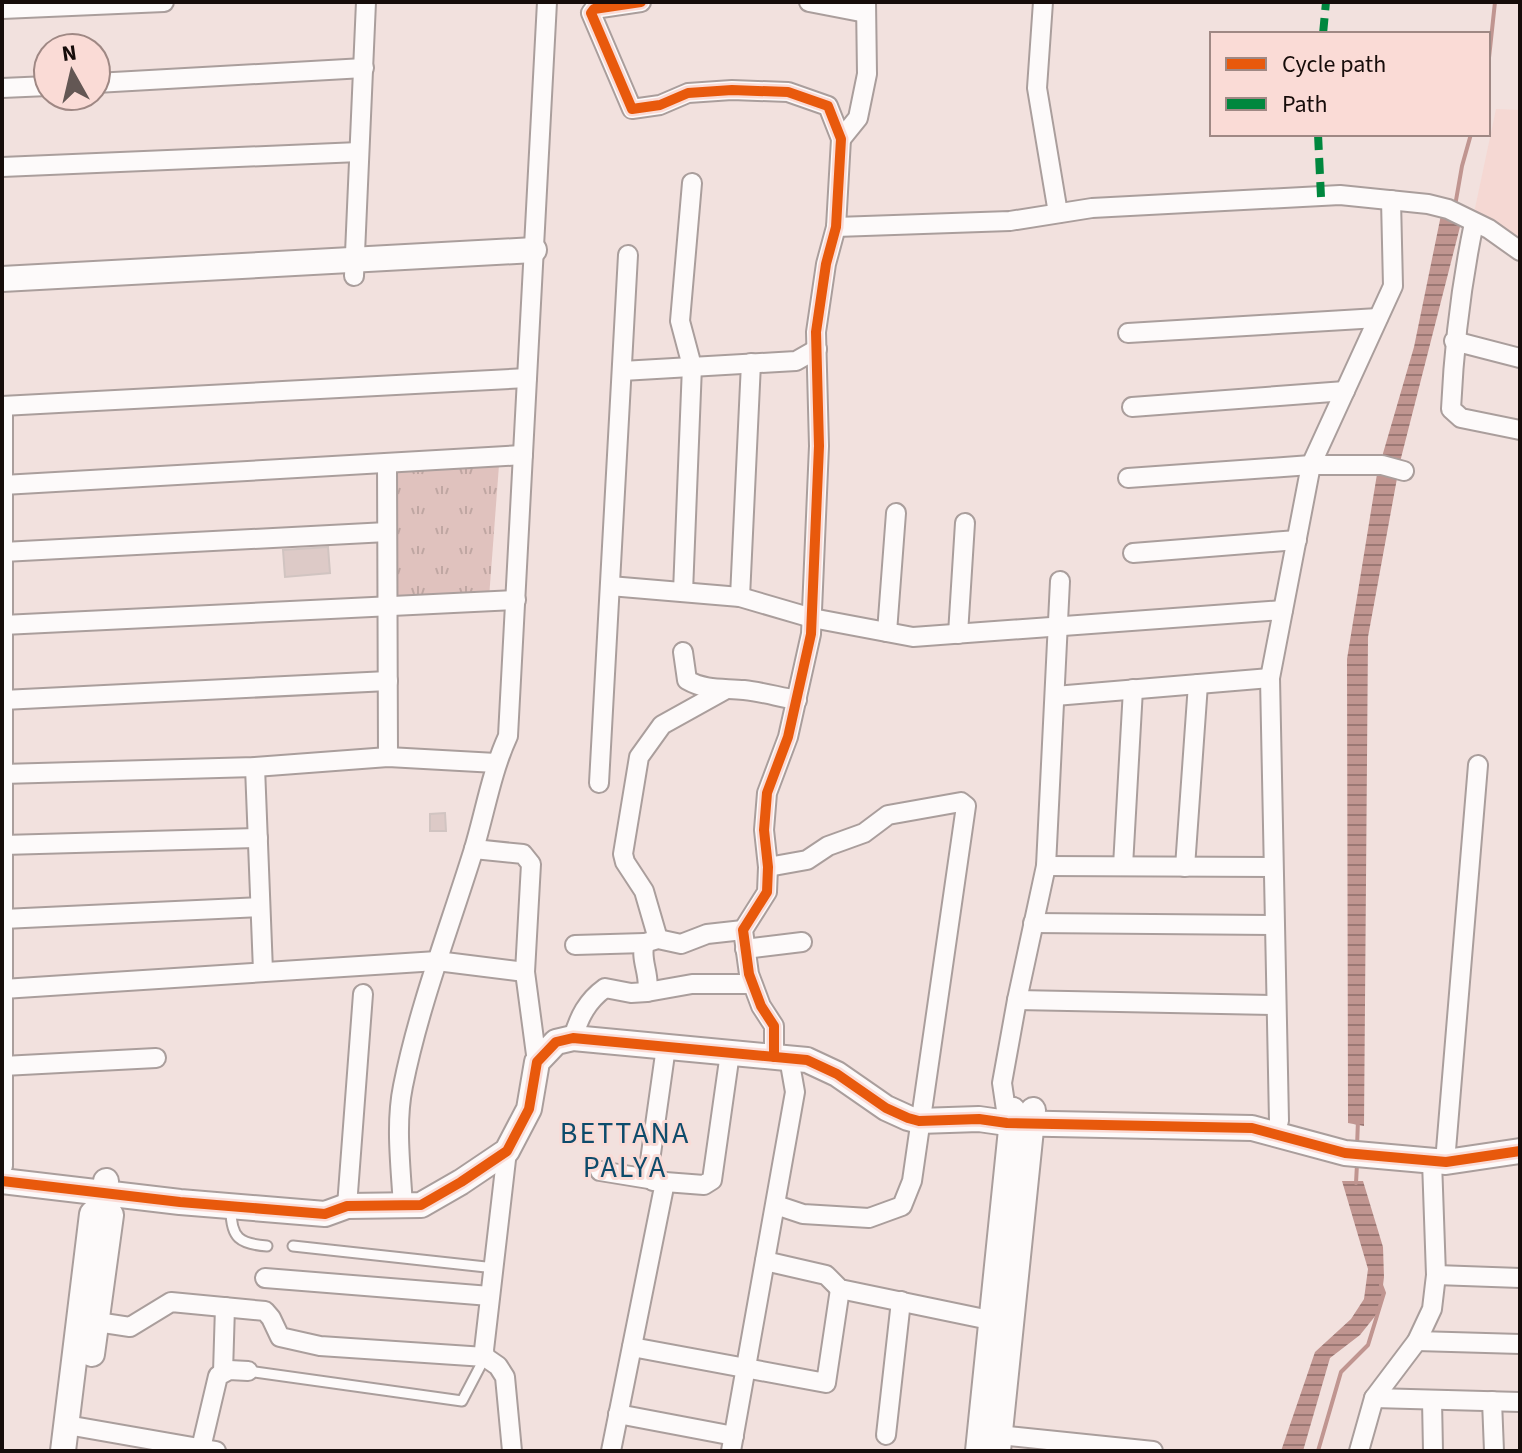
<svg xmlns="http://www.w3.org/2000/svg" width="1522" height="1453" font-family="'Source Sans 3',sans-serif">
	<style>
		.built { fill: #f5d8d3 }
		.park { fill: url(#park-tufts) }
		.water { fill: url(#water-rules) }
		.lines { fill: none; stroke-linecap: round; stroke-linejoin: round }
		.stream { stroke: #c09590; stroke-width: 4 }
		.building { fill: #ddcac7; stroke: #d1c4c1; stroke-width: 2 }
		.lane-casing { stroke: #aa9e9c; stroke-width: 13 }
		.street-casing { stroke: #aa9e9c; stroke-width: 22 }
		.secondary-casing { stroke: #aa9e9c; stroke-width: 28 }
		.lane { stroke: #fdfafa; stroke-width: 9 }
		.street { stroke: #fdfafa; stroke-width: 18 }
		.secondary { stroke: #fdfafa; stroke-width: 24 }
		.quiet { stroke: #00873e; stroke-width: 8; stroke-dasharray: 16 8; stroke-linecap: butt }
		.cycleway-casing { stroke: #fadbd6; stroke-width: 15 }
		.cycleway { stroke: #e8590c; stroke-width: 10 }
		.labels { text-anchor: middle; stroke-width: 6; stroke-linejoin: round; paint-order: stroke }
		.neighbourhood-label { font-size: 30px; letter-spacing: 2px; fill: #0e4b6b; stroke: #fadbd6 }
	</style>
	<defs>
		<pattern id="park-tufts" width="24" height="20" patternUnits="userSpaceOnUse" patternTransform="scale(2)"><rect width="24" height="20" fill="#e0c2be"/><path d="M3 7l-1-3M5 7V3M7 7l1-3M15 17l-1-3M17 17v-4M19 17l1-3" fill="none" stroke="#bfa6a2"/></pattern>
		<pattern id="water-rules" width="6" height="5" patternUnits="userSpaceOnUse" patternTransform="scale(2)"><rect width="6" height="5" fill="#c09590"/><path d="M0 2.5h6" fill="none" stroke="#9b7874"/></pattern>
	</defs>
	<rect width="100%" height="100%" fill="#f2e1de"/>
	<!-- built -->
	<path class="built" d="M1496 109 1520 110V237L1474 213Z"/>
	<!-- park -->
	<path class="park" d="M499 465 489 598 393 600 397 471Z"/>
	<!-- water -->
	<g class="water">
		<path d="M1441 215 1461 223 1400 462 1368 637 1364 1126 1348 1123 1347 659 1377 474 1414 347Z"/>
		<path d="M1342 1181H1363L1383 1247 1384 1277 1380 1310 1360 1335 1330 1358 1303 1451H1281L1315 1352 1351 1319 1364 1299 1368 1269Z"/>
	</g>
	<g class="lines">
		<!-- stream -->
		<g class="stream">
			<path d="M1488 67 1495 2"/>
			<path d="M1455 206 1462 166 1471 134"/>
			<path d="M1357 1147 1358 1120"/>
			<path d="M1356 1183 1357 1164"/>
			<path d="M1318 1451 1341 1372 1368 1345 1384 1293 1381 1285"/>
		</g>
	</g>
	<!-- building -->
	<g class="building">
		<path d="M328 547 330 573 285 577 283 550Z"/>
		<path d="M445 813 446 831H430V814Z"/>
	</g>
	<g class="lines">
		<defs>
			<g id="lane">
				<path d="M231 1210C231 1238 240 1244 267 1246"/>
				<path d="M293 1246 495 1268"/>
				<path d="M248 1371 462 1401 485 1357"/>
			</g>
			<g id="street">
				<path d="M641 2 594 9 591 13 632 109 660 105 688 93 732 90 788 92 828 106 841 139 836 227 826 264 816 332 819 446 811 634 788 737 767 793 764 830 768 867 767 892 743 930 749 974 761 1006 774 1026V1057"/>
				<path d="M809 2 866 13"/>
				<path d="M1043 2 1037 88 1058 213"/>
				<path d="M2 9 164 2"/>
				<path d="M96 83 364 68"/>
				<path d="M2 88 48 86"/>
				<path d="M841 139 858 118 867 74 866 2"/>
				<path d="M2 167 359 152"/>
				<path d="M1474 223C1461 285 1454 345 1451 409L1461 418 1520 430"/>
				<path d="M836 227 1010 221 1092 208 1340 195 1428 204 1448 209 1489 229 1520 251"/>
				<path d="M354 276 366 2"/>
				<path d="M1128 333 1378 318"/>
				<path d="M1454 341 1520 358"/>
				<path d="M622 371 796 361 817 349"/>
				<path d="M2 406 527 378"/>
				<path d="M1132 407 1345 391"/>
				<path d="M387 463 388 757"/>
				<path d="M1128 478 1311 465H1382L1404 471"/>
				<path d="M3 485 523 455"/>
				<path d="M3 552 387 532"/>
				<path d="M1133 553 1297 540"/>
				<path d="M610 586 740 597 812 618 913 637 1283 610"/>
				<path d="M683 592 692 366 680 321 692 183"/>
				<path d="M740 597 751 363"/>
				<path d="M3 625 516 600"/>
				<path d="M887 632 896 513"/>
				<path d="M958 634 965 523"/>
				<path d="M683 652 687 680C706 691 723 688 744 690 762 692 779 697 797 700"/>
				<path d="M1055 696 1270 678"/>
				<path d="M3 700 388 681"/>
				<path d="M255 767 263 971"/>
				<path d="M2 774 255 767 388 757 496 763"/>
				<path d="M599 783 628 255"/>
				<path d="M3 845 258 838"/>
				<path d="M474 849 523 854 531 864 525 972 537 1062"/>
				<path d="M1046 866 1273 867"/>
				<path d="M1123 866 1133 689"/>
				<path d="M768 867 807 860 828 846 864 833 888 815 961 802 966 806 912 1181 902 1206 869 1218 803 1214 776 1205"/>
				<path d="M1185 867 1198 684"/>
				<path d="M3 919 260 907"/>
				<path d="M1033 923 1274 925"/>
				<path d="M658 939 644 891 625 862 623 854 639 757 662 725 725 690"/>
				<path d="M575 945 645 943"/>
				<path d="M745 949 802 942"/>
				<path d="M3 989 437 961 525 972"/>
				<path d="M647 992 692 984H752"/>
				<path d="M1017 1000 1276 1005"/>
				<path d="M573 1038C579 1017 587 1001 605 988L631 993 647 992C651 975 639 959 645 943L658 939 681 944 707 934 743 930"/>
				<path d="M3 1066 156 1058"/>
				<path d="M1006 1110 1002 1083 1017 1000 1046 866 1060 581"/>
				<path d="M1279 1121 1270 678 1311 465 1393 286 1391 200"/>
				<path d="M1446 1150 1478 765"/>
				<path d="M507 1151 484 1350 485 1357 498 1366 505 1377 512 1451"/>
				<path d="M3 1166V406"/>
				<path d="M600 1171 649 1179"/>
				<path d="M665 1182 704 1185 712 1180 730 1053"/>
				<path d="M347 1206 363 994"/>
				<path d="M403 1207C401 1168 395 1125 403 1086 419 1006 449 929 473 852 485 813 491 773 508 736L547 2"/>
				<path d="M765 1261 826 1275 840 1289 1004 1323"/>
				<path d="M1436 1275 1520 1278"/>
				<path d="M265 1278 490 1296"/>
				<path d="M97 1322 130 1327 171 1302 265 1311 271 1318 280 1337 320 1346 485 1357"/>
				<path d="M1417 1341 1520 1344"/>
				<path d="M632 1347 826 1383 840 1289"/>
				<path d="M223 1372 225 1307"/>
				<path d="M1374 1398 1520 1402"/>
				<path d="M1432 1400 1433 1451"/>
				<path d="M1492 1401 1494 1451"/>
				<path d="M618 1414 734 1436"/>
				<path d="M67 1425 216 1451"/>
				<path d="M886 1435 901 1301"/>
				<path d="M999 1435 1153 1451"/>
				<path d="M201 1448 218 1376 229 1370 248 1371"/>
				<path d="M611 1451 665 1182 653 1181 648 1175 666 1047"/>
				<path d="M731 1451 795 1092 789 1058"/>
				<path d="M1359 1451 1374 1398 1417 1341 1432 1309 1436 1275 1432 1161"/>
			</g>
			<g id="secondary">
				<path d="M2 279 534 250"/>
				<path d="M2 1181 180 1202 325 1214 347 1206 421 1205 461 1182 507 1151 529 1109 537 1062 556 1042 573 1038 807 1060 837 1074 886 1108 908 1118 919 1121 979 1119 1007 1123 1252 1128 1345 1153 1446 1162 1520 1151"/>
				<path d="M92 1354 111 1215 103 1204"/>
				<path d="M63 1451 92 1214 103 1204 106 1181"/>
				<path d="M978 1451 1013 1110"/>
				<path d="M998 1451 1033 1110"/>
			</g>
		</defs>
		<!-- lane casing -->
		<use href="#lane" class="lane-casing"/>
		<!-- street casing -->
		<use href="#street" class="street-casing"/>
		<!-- secondary casing -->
		<use href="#secondary" class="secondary-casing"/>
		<!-- lane -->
		<use href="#lane" class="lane"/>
		<!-- street -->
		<use href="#street" class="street"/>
		<!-- secondary -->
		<use href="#secondary" class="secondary"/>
		<!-- quiet -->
		<g class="quiet">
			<path d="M1323 34 1326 2"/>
			<path d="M1318 134 1321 197"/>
		</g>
		<defs>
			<g id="cycleway">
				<path d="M641 2 594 9 591 13 632 109 660 105 688 93 732 90 788 92 828 106 841 139 836 227 826 264 816 332 819 446 811 634 788 737 767 793 764 830 768 867 767 892 743 930 749 974 761 1006 774 1026V1057"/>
				<path d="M2 1181 180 1202 325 1214 347 1206 421 1205 461 1182 507 1151 529 1109 537 1062 556 1042 573 1038 807 1060 837 1074 886 1108 908 1118 919 1121 979 1119 1007 1123 1252 1128 1345 1153 1446 1162 1520 1151"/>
			</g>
		</defs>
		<!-- cycleway casing -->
		<use href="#cycleway" class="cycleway-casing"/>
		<!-- cycleway -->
		<use href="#cycleway" class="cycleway"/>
	</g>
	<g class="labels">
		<!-- neighbourhood labels -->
		<g class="neighbourhood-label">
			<text x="625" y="1143">BETTANA<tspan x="625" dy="34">PALYA</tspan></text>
		</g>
	</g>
	<!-- border -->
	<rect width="1522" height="1453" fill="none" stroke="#160c0a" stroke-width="8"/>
	<!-- legend -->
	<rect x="1210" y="32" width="280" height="104" fill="#fadbd6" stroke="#9f8884" stroke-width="2"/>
	<rect x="1226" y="58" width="40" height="12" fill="#e8590c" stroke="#9f8884" stroke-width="2"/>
	<text x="1282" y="72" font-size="24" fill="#160c0a">Cycle path</text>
	<rect x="1226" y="98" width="40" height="12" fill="#00873e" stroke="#9f8884" stroke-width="2"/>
	<text x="1282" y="112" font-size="24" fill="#160c0a">Path</text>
	<!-- north arrow -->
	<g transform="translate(72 72) rotate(352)"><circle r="38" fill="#fadbd6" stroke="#9f8884" stroke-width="2"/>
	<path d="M0-6L14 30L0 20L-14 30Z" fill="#635754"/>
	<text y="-12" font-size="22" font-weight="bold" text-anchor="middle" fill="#160c0a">N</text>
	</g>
</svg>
